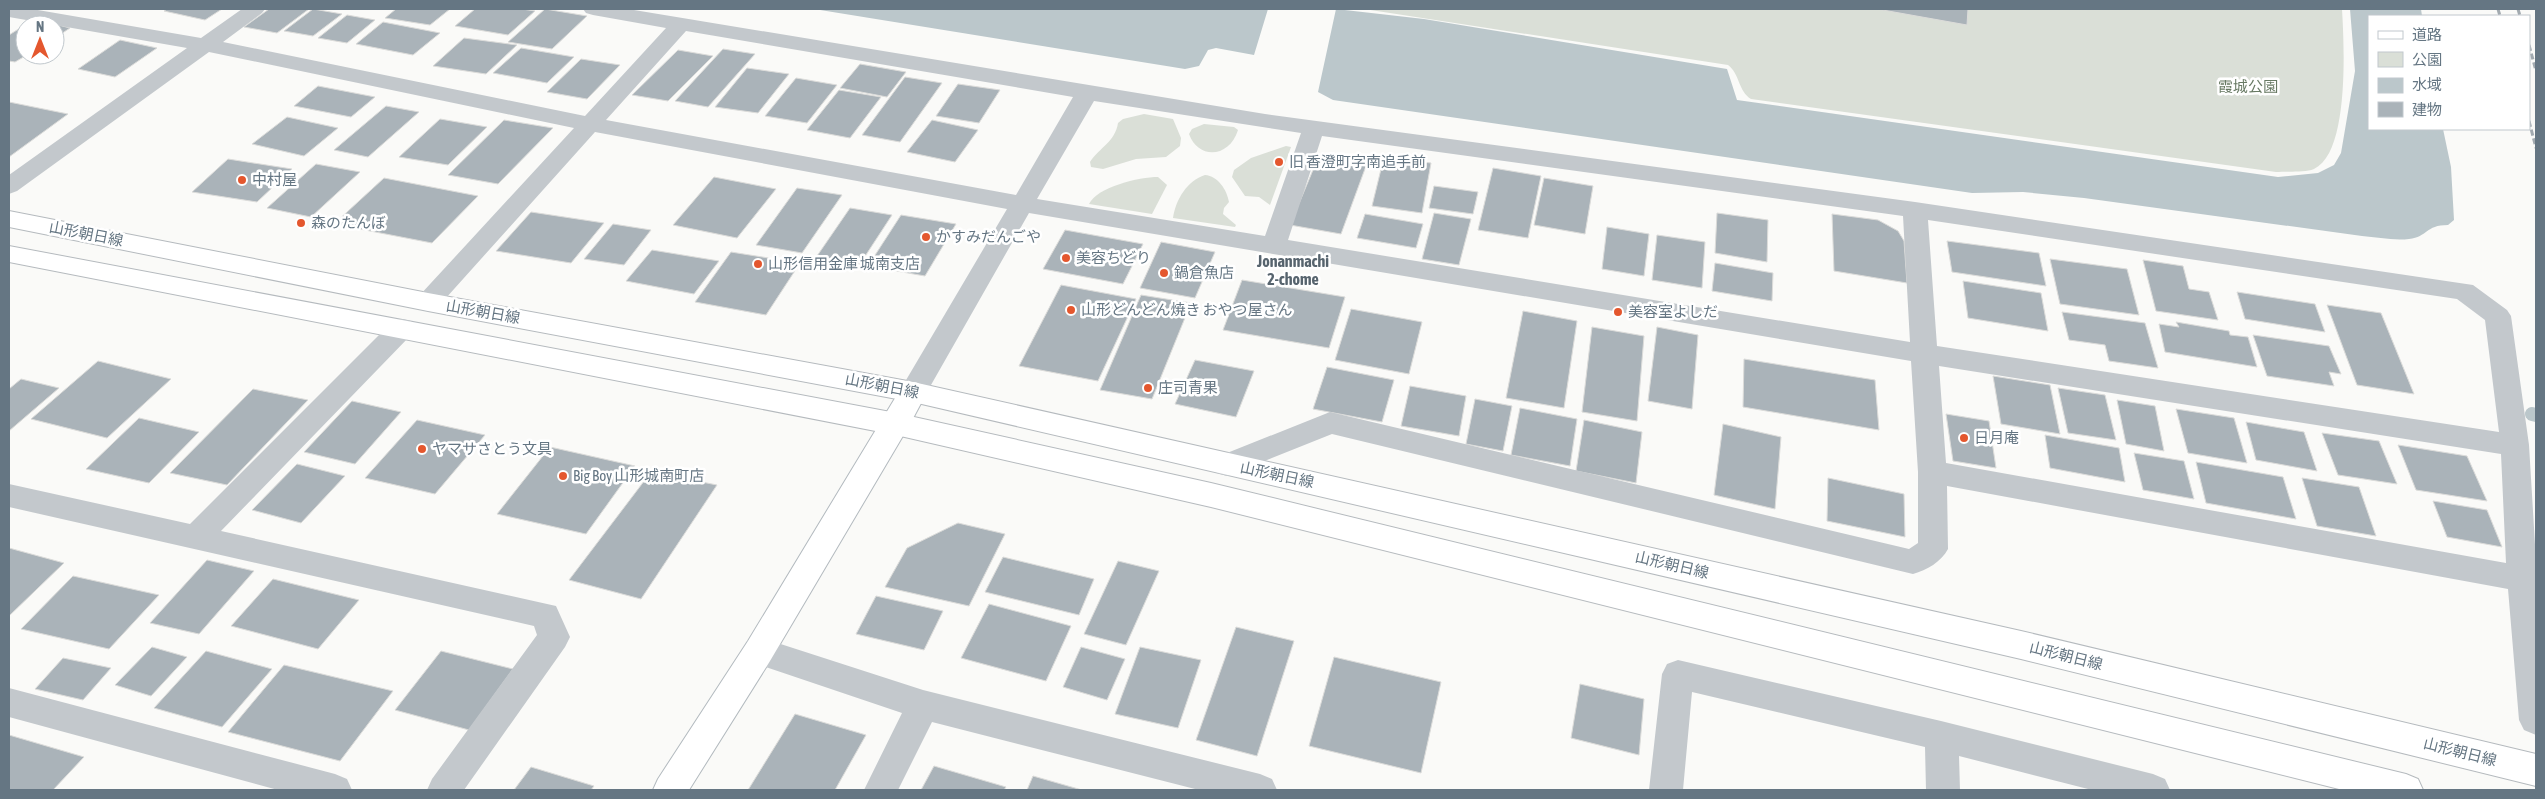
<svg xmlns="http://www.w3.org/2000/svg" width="2545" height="799" font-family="'Asap Condensed','Noto Sans JP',sans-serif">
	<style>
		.green { fill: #dadfd7 }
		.water { fill: #bbc7cb }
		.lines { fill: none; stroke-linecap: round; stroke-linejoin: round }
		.stream { stroke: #bbc7cb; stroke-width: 14 }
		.building { fill: #aab3b9; stroke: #dcdcda }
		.secondary-casing { stroke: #b3babf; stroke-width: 2 }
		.primary-casing { stroke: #b5babe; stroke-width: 2 }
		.street { fill: #c3c8cc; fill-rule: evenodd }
		.secondary { fill: #fff; fill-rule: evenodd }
		.primary { fill: #fff; fill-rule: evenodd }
		.rail { stroke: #a2aab0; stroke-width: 3; stroke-dasharray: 6 3; stroke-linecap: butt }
		.poi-dot { fill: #e4572e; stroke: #fff; stroke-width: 2 }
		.labels { text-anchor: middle; stroke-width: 5; stroke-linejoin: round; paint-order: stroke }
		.park-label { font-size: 15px; fill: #687a64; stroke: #fff }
		.poi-label { font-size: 15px; fill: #657683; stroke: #fff; text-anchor: start }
		.street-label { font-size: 15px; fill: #657683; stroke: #fff }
		.neighbourhood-label { font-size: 16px; font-weight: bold; fill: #57646e; stroke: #fff }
	</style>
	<rect width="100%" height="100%" fill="#fafaf8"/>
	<!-- green -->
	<g class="green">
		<path d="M1364 9H2342C2344 42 2350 153 2314 169 2304 173 2287 171 2276 172L1751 99C1738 91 1740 74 1728 65Z"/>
		<path d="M1144 114 1173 119 1181 138 1180 146 1166 157 1136 159 1103 169 1091 167 1090 162C1100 147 1115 142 1118 123L1123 119Z"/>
		<path d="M1204 124 1234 127 1238 130C1230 157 1199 161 1189 134L1192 129Z"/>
		<path d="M1286 146 1291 147 1270 205 1259 197 1245 196 1232 177 1234 170 1251 158Z"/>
		<path d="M1205 175C1218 176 1227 190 1229 202L1224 208 1223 214 1236 225 1235 227 1173 218C1176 199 1187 181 1205 175Z"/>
		<path d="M1158 177 1167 185 1152 214 1089 204C1097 187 1139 177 1158 177Z"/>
	</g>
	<!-- water -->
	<g class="water">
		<path d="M814 9H1268L1254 55 1216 48 1208 50 1199 66 1185 69Z"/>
		<path d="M1336 9 1424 19 1727 69 1737 100 2278 177 2318 173 2334 165 2341 153 2355 71 2350 9H2421L2422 16H2369V129H2443L2451 167 2454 220 2448 225C2425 225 2428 237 2409 239 2394 241 2377 237 2362 236L2084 198 2023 192 1972 193 1333 100 1318 92Z"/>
	</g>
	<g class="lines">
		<!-- stream -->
		<path class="stream" d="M2532 414 2536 415"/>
	</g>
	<!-- building -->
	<g class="building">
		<path d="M167 9H222L205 20 164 11Z"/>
		<path d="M269 9H309L277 33 244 27Z"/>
		<path d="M313 9 342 14 313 36 284 31Z"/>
		<path d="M396 9H450L430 25 385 18Z"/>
		<path d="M475 9H522L535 11 508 35 455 26Z"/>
		<path d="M545 9 587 16 552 49 508 42Z"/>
		<path d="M1877 9H1968L1967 25Z"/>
		<path d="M347 15 375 20 347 43 318 38Z"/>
		<path d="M35 19 70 28 55 38V25H26Z"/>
		<path d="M383 22 440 33 413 55 356 44Z"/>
		<path d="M25 25 27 55 15 62 9 61V35Z"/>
		<path d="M464 38 517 45 486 74 433 66Z"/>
		<path d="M120 40 157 48 115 77 78 69Z"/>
		<path d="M521 48 574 57 547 83 493 73Z"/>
		<path d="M723 49 755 54 708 107 675 101Z"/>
		<path d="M678 50 713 56 668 101 632 95Z"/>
		<path d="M581 59 620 65 587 99 547 92Z"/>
		<path d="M860 64 906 72 887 97 840 88Z"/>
		<path d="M747 68 789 74 758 113 715 107Z"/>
		<path d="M905 77 942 83 900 142 862 135Z"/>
		<path d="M796 78 837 85 807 123 765 116Z"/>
		<path d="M958 84 1000 90 979 123 936 116Z"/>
		<path d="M318 86 375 97 351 117 294 106Z"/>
		<path d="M839 90 881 97 850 138 807 130Z"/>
		<path d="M9 102 68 114 9 157Z"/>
		<path d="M386 106 419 112 368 157 334 150Z"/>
		<path d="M287 117 338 128 304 156 252 144Z"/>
		<path d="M440 119 487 127 448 165 399 157Z"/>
		<path d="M504 120 553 128 498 184 448 175Z"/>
		<path d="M932 120 978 130 955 162 907 152Z"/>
		<path d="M1384 157 1431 163 1422 213 1372 206Z"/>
		<path d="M1318 158 1366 166 1341 234 1290 225Z"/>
		<path d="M228 159 292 169 257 202 192 192Z"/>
		<path d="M316 164 360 172 311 217 267 208Z"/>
		<path d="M1493 168 1541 176 1528 238 1478 230Z"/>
		<path d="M714 177 776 189 737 238 673 225Z"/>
		<path d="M384 178 478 196 432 243 334 224Z"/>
		<path d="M1544 178 1593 186 1585 234 1534 225Z"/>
		<path d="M1434 186 1478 192 1473 214 1429 208Z"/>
		<path d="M797 188 842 195 802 253 756 245Z"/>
		<path d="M850 208 892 215 860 264 817 256Z"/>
		<path d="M531 212 604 223 571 263 496 251Z"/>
		<path d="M1434 213 1471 219 1459 265 1422 259Z"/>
		<path d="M1717 213 1768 220 1767 262 1715 253Z"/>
		<path d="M1365 214 1423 224 1416 248 1357 238Z"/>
		<path d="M1832 214 1878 220 1898 231 1904 241 1907 283 1834 271Z"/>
		<path d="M901 215 956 224 925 276 868 266Z"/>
		<path d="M613 224 651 230 624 265 584 259Z"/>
		<path d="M1607 227 1649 234 1644 276 1602 269Z"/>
		<path d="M1065 230 1143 244 1123 284 1043 269Z"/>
		<path d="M1657 235 1705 242 1702 288 1652 280Z"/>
		<path d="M1947 241 2039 253 2046 286 1952 272Z"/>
		<path d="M1161 242 1215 252 1195 298 1140 288Z"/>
		<path d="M652 250 719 261 694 294 626 281Z"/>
		<path d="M731 252 800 263 766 315 695 302Z"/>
		<path d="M2050 259 2127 269 2139 315 2060 304Z"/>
		<path d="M2143 260 2183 266 2189 289 2209 292 2218 320 2156 311Z"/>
		<path d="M1715 263 1773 273 1772 301 1712 291Z"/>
		<path d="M1242 280 1345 297 1329 348 1223 330Z"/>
		<path d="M1963 281 2041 293 2048 331 1968 318Z"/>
		<path d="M1061 285 1136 299 1098 381 1019 366Z"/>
		<path d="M2237 292 2315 304 2325 332 2245 319Z"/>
		<path d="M1141 295 1191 303 1152 399 1100 390Z"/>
		<path d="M2327 305 2381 313 2414 394 2357 385Z"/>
		<path d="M1351 309 1422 322 1409 374 1335 360Z"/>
		<path d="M1523 311 1577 321 1564 408 1506 398Z"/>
		<path d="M2062 312 2145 323 2158 368 2109 361 2105 345 2069 340Z"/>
		<path d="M2176 322 2229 331 2230 335 2248 337 2257 367 2165 352 2159 324 2179 327Z"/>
		<path d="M1592 327 1644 336 1637 421 1582 412Z"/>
		<path d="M1657 327 1698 335 1692 409 1648 401Z"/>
		<path d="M2253 335 2329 346 2341 374 2329 372 2334 386 2267 376Z"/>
		<path d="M1744 359 1875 380 1879 430 1743 407Z"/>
		<path d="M1195 360 1254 371 1236 417 1175 404Z"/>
		<path d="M98 361 171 379 107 438 31 419Z"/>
		<path d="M1327 367 1394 380 1382 422 1313 409Z"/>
		<path d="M1993 376 2050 385 2060 434 2001 424Z"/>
		<path d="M21 379 59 388 9 431V389Z"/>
		<path d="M1410 386 1466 396 1459 436 1401 426Z"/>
		<path d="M2058 388 2105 395 2116 440 2068 433Z"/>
		<path d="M253 389 308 400 227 485 170 473Z"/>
		<path d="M1475 399 1512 406 1503 451 1466 444Z"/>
		<path d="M2117 400 2155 406 2164 451 2126 444Z"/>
		<path d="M352 401 401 412 355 464 304 452Z"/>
		<path d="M1520 408 1577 419 1570 466 1511 455Z"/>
		<path d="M2176 409 2234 418 2247 463 2188 453Z"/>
		<path d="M1946 414 1989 421 1996 468 1953 461Z"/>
		<path d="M139 418 199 432 149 483 86 469Z"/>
		<path d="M417 420 485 435 435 494 365 478Z"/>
		<path d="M1584 420 1642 432 1636 483 1576 471Z"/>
		<path d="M2246 422 2304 432 2317 471 2256 460Z"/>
		<path d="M1723 424 1781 437 1775 509 1714 495Z"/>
		<path d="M2322 433 2379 441 2397 484 2338 475Z"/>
		<path d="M2045 435 2119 448 2125 482 2050 468Z"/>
		<path d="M2398 445 2467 456 2487 501 2416 490Z"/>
		<path d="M550 447 635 466 586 534 497 514Z"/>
		<path d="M2134 453 2184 461 2194 499 2143 490Z"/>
		<path d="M2196 462 2283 477 2296 519 2206 503Z"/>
		<path d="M297 464 345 476 301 523 252 510Z"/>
		<path d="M651 472 717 485 641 599 569 580Z"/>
		<path d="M1828 478 1904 494 1905 537 1827 521Z"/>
		<path d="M2302 478 2359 487 2376 536 2317 526Z"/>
		<path d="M2433 501 2487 510 2502 547 2447 537Z"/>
		<path d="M958 523 1005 534 969 606 885 587 907 548Z"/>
		<path d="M9 548 64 563 9 616Z"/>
		<path d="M1003 557 1094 579 1079 615 985 592Z"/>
		<path d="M207 560 254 571 199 634 150 623Z"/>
		<path d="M1118 561 1159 571 1126 645 1084 634Z"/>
		<path d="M73 576 159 595 109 649 21 629Z"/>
		<path d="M273 579 359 600 318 649 231 626Z"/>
		<path d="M876 596 943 611 924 650 856 634Z"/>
		<path d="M989 604 1071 626 1046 681 961 658Z"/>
		<path d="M1236 627 1294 641 1257 756 1196 740Z"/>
		<path d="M152 647 187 657 151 696 115 685Z"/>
		<path d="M1081 647 1125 659 1107 700 1063 687Z"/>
		<path d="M1140 647 1201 660 1178 728 1115 714Z"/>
		<path d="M206 651 272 669 222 727 154 708Z"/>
		<path d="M441 651 513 669 469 730 395 710Z"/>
		<path d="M1334 657 1441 682 1421 773 1309 746Z"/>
		<path d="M63 658 111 668 83 700 35 689Z"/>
		<path d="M284 665 393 691 340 761 228 732Z"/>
		<path d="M1580 684 1644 699 1639 755 1571 738Z"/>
		<path d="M795 714 866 735 835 790H748Z"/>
		<path d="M9 735 84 757 53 790H9Z"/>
		<path d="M934 766 1006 787 1004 790H921Z"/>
		<path d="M531 767 594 786 591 790H514Z"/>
		<path d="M1033 776 1082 790H1027Z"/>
	</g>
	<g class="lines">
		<defs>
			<path id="secondary" d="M913 382 923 385 927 392 910 424 770 661 689 790H653L658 779 748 641 903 385Z"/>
			<g id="primary">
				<path d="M9 211 428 293 913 382 2021 631 2536 754V786L2021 659 913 402 428 311 9 227Z"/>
				<path d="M9 246 896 413 1211 483 2406 774 2418 779 2423 790H2343L1211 507 896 435 9 262Z"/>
			</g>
		</defs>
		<!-- secondary casing -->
		<use href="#secondary" class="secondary-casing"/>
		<!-- primary casing -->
		<use href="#primary" class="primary-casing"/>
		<!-- street -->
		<g class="street">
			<path d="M9 9H32L201 38 242 9H265L262 13 223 42 585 116 666 28 593 15 586 13 583 9H628L1265 114 1915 202 2473 285 2507 310 2511 316 2529 445 2536 561V735L2524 730 2519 720 2508 589 1947 486 1948 549C1941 562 1927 570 1913 574L1332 434 1227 476 1217 473 1213 465 1217 457 1330 412 1909 549 1918 543V472L1911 361 1029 213 923 399 913 402 903 399 899 392 1007 209 595 132 437 308 428 311 419 308 415 302 419 296 574 128 209 52 17 191 9 194V175L187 48 9 17ZM686 31 1073 97 1016 195 606 120ZM1094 101 1301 133 1265 236 1037 199ZM1322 136 1903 216 1910 342 1288 240ZM1928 220 2457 299 2485 320 2499 432 1937 346ZM1939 366 2501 454 2506 563 1946 463Z"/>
			<path d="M402 319 411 321 415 328 411 335 221 531 556 606 570 637 565 647 464 790H427L432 779 537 635 534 626 9 507V484L190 524 393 321Z"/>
			<path d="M759 637 923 690 1260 774 1272 779 1277 790H1199L932 722 898 790H864L902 713 748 661 743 651 748 641Z"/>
			<path d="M1678 660 1941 721 2153 774 2165 779 2170 790H2092L1959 756 1960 790H1926L1925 747 1692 692 1683 790H1649L1662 674 1667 664Z"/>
			<path d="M9 688 335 774 347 779 352 790H278L9 717Z"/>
		</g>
		<!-- secondary -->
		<use href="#secondary" class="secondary"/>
		<!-- primary -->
		<use href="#primary" class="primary"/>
		<!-- rail -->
		<g class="rail">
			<path d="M2498 9 2500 16"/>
			<path d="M2518 9 2520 16"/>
			<path d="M2529 45 2536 71"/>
			<path d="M2529 121 2536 148"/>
		</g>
	</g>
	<!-- markers -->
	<g class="poi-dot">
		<circle cx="1279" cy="162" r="5"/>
		<circle cx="242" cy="180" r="5"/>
		<circle cx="301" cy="223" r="5"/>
		<circle cx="926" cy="237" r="5"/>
		<circle cx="1066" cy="258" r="5"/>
		<circle cx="758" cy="264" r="5"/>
		<circle cx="1164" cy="273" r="5"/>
		<circle cx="1071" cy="310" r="5"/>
		<circle cx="1618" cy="312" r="5"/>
		<circle cx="1148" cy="388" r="5"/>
		<circle cx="1964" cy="438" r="5"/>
		<circle cx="422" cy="449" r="5"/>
		<circle cx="563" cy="476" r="5"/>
	</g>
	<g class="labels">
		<!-- park labels -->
		<g class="park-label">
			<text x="2248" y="92">霞城公園</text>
		</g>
		<!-- poi labels -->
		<g class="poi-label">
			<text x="1289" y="167">旧 香澄町字南追手前</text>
			<text x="252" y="185">中村屋</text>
			<text x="311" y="228">森のたんぼ</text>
			<text x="936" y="242">かすみだんごや</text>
			<text x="1076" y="263">美容ちどり</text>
			<text x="768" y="269">山形信用金庫 城南支店</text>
			<text x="1174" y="278">鍋倉魚店</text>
			<text x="1081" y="315">山形どんどん焼き おやつ屋さん</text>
			<text x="1628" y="317">美容室よしだ</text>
			<text x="1158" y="393">庄司青果</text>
			<text x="1974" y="443">日月庵</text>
			<text x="432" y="454">ヤマサさとう文具</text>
			<text x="573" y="481">Big Boy 山形城南町店</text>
		</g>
		<!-- street labels -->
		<g class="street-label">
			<text transform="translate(86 234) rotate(11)" y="5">山形朝日線</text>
			<text transform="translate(483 312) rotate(10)" y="5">山形朝日線</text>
			<text transform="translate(882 386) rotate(11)" y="5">山形朝日線</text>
			<text transform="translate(1277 475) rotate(12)" y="5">山形朝日線</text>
			<text transform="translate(1672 565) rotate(13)" y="5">山形朝日線</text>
			<text transform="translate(2066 656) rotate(14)" y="5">山形朝日線</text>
			<text transform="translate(2460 752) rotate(14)" y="5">山形朝日線</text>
		</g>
		<!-- neighbourhood labels -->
		<g class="neighbourhood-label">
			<text x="1293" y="267">Jonanmachi<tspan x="1293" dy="18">2-chome</tspan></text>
		</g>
	</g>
	<!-- border -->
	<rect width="2545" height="799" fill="none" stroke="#657683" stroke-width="20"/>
	<!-- legend -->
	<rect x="2368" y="15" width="162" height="115" fill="#ffffff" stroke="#c1c8cd"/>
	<rect x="2378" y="31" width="25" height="8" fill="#ffffff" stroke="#c1c8cd"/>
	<text x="2412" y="40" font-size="15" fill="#657683">道路</text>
	<rect x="2378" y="52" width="25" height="15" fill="#dadfd7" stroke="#c1c8cd"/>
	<text x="2412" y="65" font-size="15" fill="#657683">公園</text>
	<rect x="2378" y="78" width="25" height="15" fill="#bbc7cb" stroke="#c1c8cd"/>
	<text x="2412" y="90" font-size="15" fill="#657683">水域</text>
	<rect x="2378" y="102" width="25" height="15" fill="#aab3b9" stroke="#c1c8cd"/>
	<text x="2412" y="115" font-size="15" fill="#657683">建物</text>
	<!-- north arrow -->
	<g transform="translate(40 40)"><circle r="24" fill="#ffffff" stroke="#c1c8cd"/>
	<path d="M0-4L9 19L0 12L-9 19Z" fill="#e4572e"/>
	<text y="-8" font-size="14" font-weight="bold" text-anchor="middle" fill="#657683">N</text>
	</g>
</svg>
